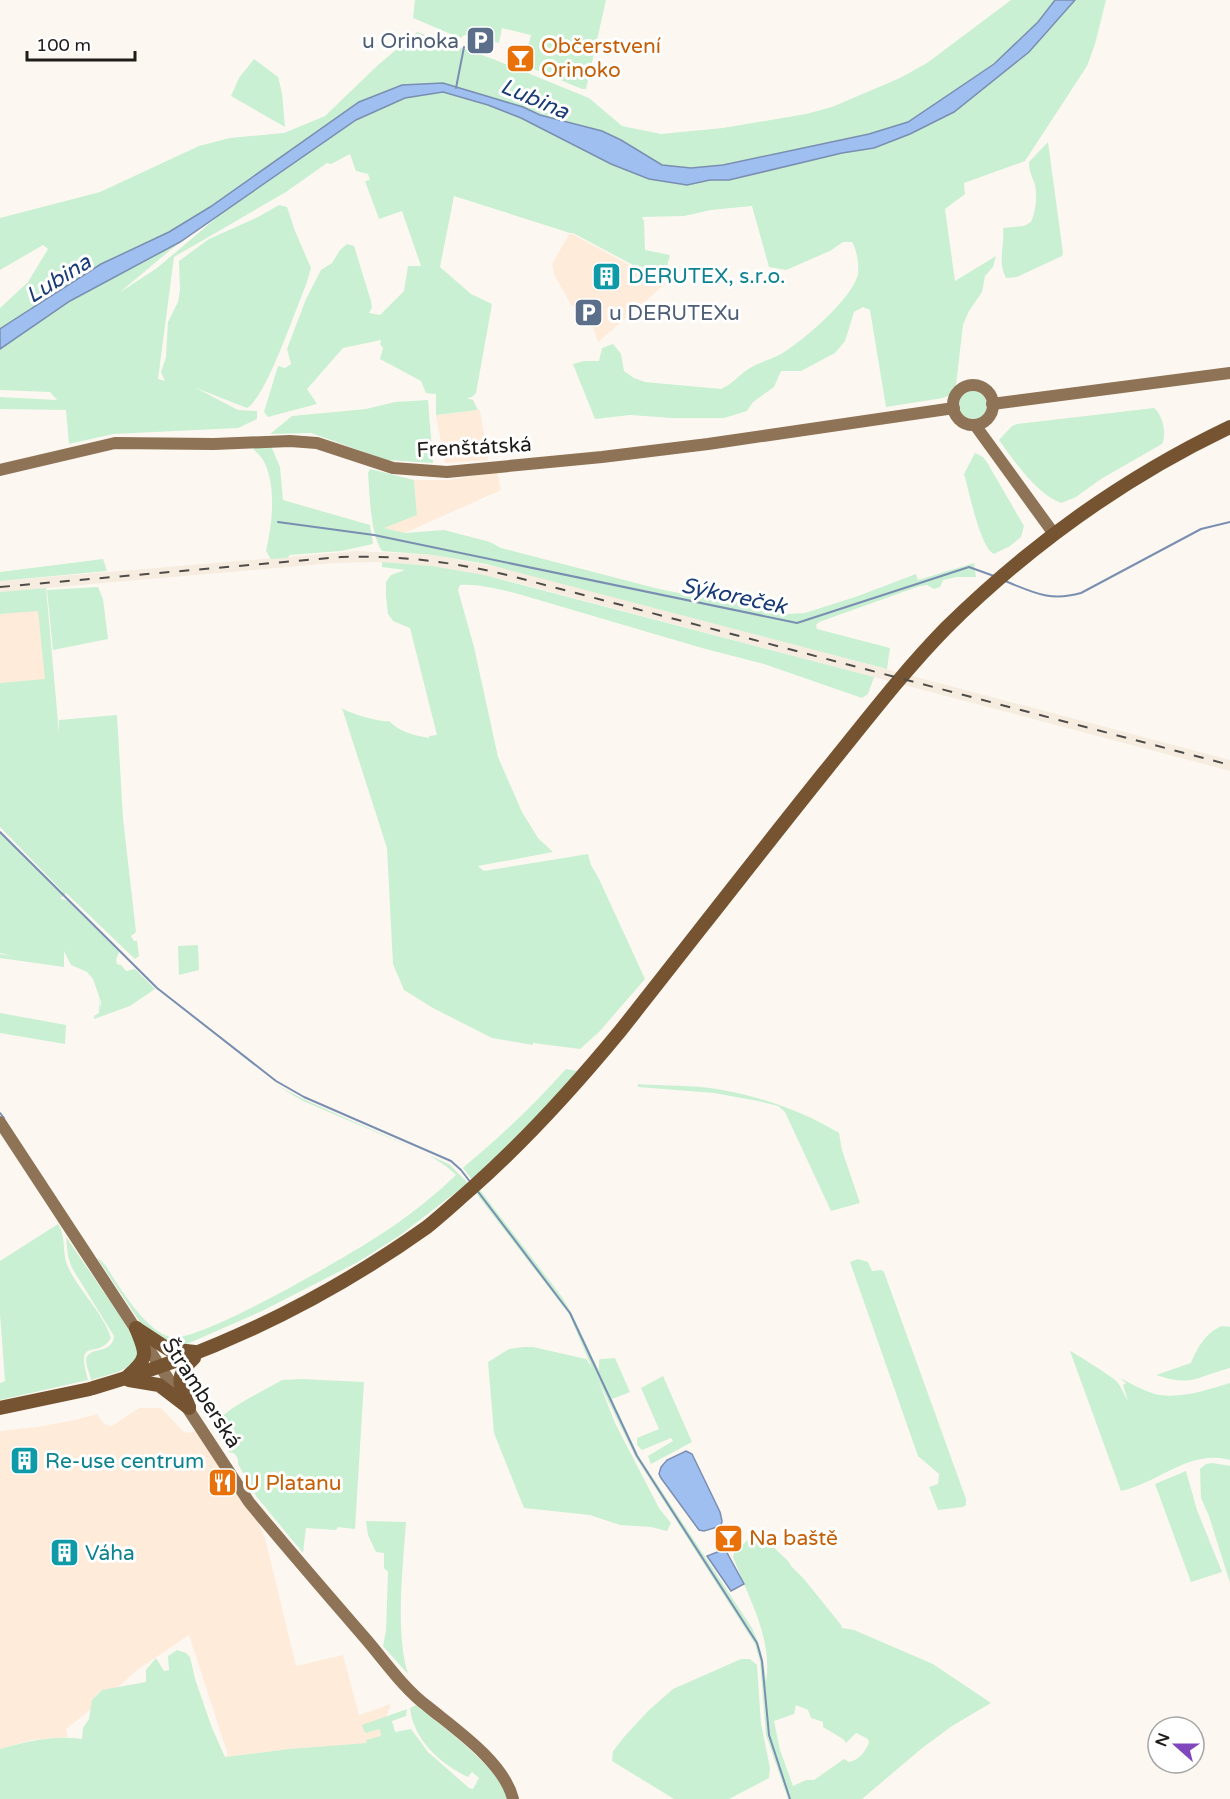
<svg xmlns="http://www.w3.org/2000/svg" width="1230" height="1799" font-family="'Varela Round',sans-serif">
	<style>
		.industrial { fill: #feebda }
		.built { fill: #f6ede0 }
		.green { fill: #c9f0d2; fill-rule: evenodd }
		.water { fill: #a0bff1; stroke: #798eb1; stroke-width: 1.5 }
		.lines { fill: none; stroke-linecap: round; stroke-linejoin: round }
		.stream { stroke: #798eb1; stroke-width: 2 }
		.secondary { stroke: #8f7357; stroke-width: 12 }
		.primary { stroke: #765432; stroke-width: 14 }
		.rail { stroke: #4e4b48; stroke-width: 2; stroke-dasharray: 10 10; stroke-linecap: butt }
		.labels { text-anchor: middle; stroke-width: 6; stroke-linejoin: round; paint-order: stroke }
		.service-label { font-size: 21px; fill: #4e5e75; stroke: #fff; text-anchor: end }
		.food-label { font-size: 21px; fill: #c56008; stroke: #fff; text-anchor: start }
		.culture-label { font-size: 21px; fill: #0d838f; stroke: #fff; text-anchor: start }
		.street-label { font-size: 21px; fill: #1f1d1b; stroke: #fff }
		.water-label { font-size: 22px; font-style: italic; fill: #193c76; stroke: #fff }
	</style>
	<rect width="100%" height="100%" fill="#fcf8f1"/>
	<!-- industrial -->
	<g class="industrial">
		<path d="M570 233 665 284 598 342 593 327 570 303 555 276 552 264Z"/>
		<path d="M480 410 488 460 445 463 436 415Z"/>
		<path d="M497 472 501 490 405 533 382 528 417 515 414 480H449Z"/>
		<path d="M46 588 59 739 0 745V592Z"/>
		<path d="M139 1408H161L184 1432 190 1433 195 1430 258 1521 265 1538 296 1666 343 1655 359 1715 391 1704 386 1717 390 1716 387 1742 289 1749 225 1757 228 1755 189 1635 137 1670 117 1688 102 1690 97 1694 92 1700 91 1709 66 1729 68 1737 32 1740 0 1749V1431L37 1427 75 1420 97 1414 104 1424 112 1426Z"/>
	</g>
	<!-- built -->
	<path class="built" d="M357 551 433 555 512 570 1230 760V771L510 581 432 566 376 562 334 563 0 592V581Z"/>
	<!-- green -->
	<g class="green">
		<path d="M415 0H606L586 89H582L524 65 531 35 502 28 499 43 465 35 460 38 413 18Z"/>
		<path d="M1011 0H1055L1038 22 994 64 908 122 869 134 723 165 691 168 662 165 621 140 602 131 540 115 523 107 443 83 402 85 359 102 210 207 169 232 101 264 0 329V308L28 282 48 249 43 245 0 270V218L100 192 199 146 230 138 284 133 325 116 377 66 417 32 493 59 589 98 622 126 661 134 723 128 806 114 832 107 900 78 927 63Z"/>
		<path d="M1075 0H1106L1095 44 1087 66 1025 161 964 183 965 194 945 209 955 281 996 256 993 267 985 276 982 292 969 311 963 325 956 385 950 395 943 398 886 407 870 310 863 307 854 312 845 341 835 353 801 371H781L774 387 753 402 747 411 724 418H672L630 415 595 419 573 364 584 361H599L602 348 613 344 621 354 624 371 634 378 645 382 721 389C732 384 737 377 747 370 757 363 770 360 781 354 802 342 853 298 858 274 859 265 857 249 852 242H843L830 251 786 270 769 267 752 206 711 210 684 216 642 217 644 221 645 250 670 255 663 281 573 233H570L454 196 440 267 471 294 492 304 476 393 472 397 467 398 473 400 478 410 436 415V394L426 393 421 381 380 359 383 348 380 344 381 340 343 348 307 389 317 404 268 417 264 412 278 366 285 368 291 364 287 349 306 299 321 270 332 263 340 250 347 244 354 246 371 301 372 308 369 313 380 315 404 291 408 266H421L402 211 379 219 365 181 370 180 368 174 356 171 350 154 331 164 327 163 286 192 174 257 158 379 165 381 161 372 166 357 168 322 178 302 180 290 179 261 209 239 258 217 279 205 287 207 295 231 311 268 306 285C295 310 267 396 247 408L196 388 238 410 257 411V419L238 428 113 434 69 444 66 410 0 409V397L57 400 50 392 0 390V349L70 301 180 242 119 293 157 268 222 213 356 120 405 98 443 92 488 105 521 118 611 164 649 179 687 185 710 180H729L842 153 874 148 910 134 954 112 1029 52Z"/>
		<path d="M254 59 278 77 282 93 285 127 231 96 239 78Z"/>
		<path d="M1048 142 1063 253 1062 256 1017 277 1006 278C997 261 1005 246 1003 228L1024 226 1031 222C1036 211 1038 193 1034 182 1031 174 1029 170 1029 162Z"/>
		<circle cx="973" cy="405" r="14"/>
		<path d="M428 400 433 463 387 460 311 433 270 434 292 416 366 409 395 402Z"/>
		<path d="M1154 408C1163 415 1167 434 1162 444L1101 479 1076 497 1061 503C1037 494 1014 461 999 440L1012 426 1017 424Z"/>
		<path d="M271 446 280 467 283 500 370 525 373 544 341 551 290 555 287 558 271 559 266 551C272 525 276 491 266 466 263 457 256 453 252 447Z"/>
		<path d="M975 453 983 457 988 464 1024 526 1021 537 1010 546 994 554C980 548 969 490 964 474Z"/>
		<path d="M370 469 414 480 417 515 384 528 405 533 444 530 490 542 501 548 659 589 689 595 738 602 789 614 805 613 858 596 916 574 918 580 974 563 976 577H956L943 580 940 587 934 589 927 585 920 586 819 622 816 625 817 629 890 648 887 669 486 564 433 555 382 551C370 533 370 496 368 473Z"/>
		<path d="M103 559 107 571 0 581V572Z"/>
		<path d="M382 562 432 566 484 575 874 677 868 694 862 698 764 664 702 648 515 593C497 589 478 584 460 585L458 590 474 647 498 757 522 812 538 838 553 852 478 866 484 871 588 854 591 865 599 879 645 979 599 1032 580 1049 533 1043V1045L492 1038 433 1008 404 990 393 964 387 848 342 708C348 713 382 723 389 721 400 732 413 735 429 738V736L437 735 410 628 393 621 388 614 386 596V582L391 575 405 570 382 567Z"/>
		<path d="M98 587 103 599 108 639 53 650 47 590Z"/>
		<path d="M46 588 59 733V720L117 715 123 818 136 932 131 936 134 941H137L139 956 135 959 66 893 60 899 67 900 119 952 116 960 117 964 121 965 126 971 135 969 155 989 130 1006 94 1019V1016L99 1013V996L100 1010 101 1002 93 979 87 972 71 965 64 951V967L0 958V954L15 957 0 953V832L60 893 63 892 0 827V683L45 679 38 611 0 614V592Z"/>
		<path d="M198 945 199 970 179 975 178 946Z"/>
		<path d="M0 1013 66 1025 65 1044 0 1033Z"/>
		<path d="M566 1069 577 1071 530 1124 472 1180 463 1168 465 1166C501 1136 535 1104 566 1069Z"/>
		<path d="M274 1084 303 1099 449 1164 468 1183 399 1236 358 1262 262 1311 187 1344 173 1345 142 1325 97 1258C105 1262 109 1271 114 1279 126 1297 148 1331 170 1337 198 1345 362 1248 392 1227 415 1211 436 1194 456 1175L447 1167 429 1155 303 1101Z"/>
		<path d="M638 1084C664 1086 692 1085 717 1089 760 1096 802 1111 839 1133L842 1150 860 1203 831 1211 785 1112 778 1106 758 1101 714 1093 638 1087Z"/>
		<path d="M480 1190 562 1297 571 1312 599 1371V1360L601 1359 615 1358 630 1392 612 1399 638 1455 752 1628C761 1646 764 1662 766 1682 773 1638 748 1597 733 1557L734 1553 751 1537 761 1541 764 1538 789 1562 791 1566 804 1579 841 1625 842 1628 854 1630 933 1664 991 1703 952 1726 921 1749 862 1799H788L766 1735 760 1662 755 1644 635 1456 598 1380 615 1423 659 1508 671 1523 667 1531 651 1527 620 1525 590 1515 524 1508 494 1433 488 1362 509 1349 523 1347H533L586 1359 592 1368 569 1314 476 1193ZM796 1705 808 1710 811 1718 823 1722V1727L843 1739 846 1743 856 1733 868 1739 869 1743C865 1752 859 1760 849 1762L844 1759 814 1780H806L793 1786 780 1750 774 1721 794 1714Z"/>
		<path d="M58 1224C67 1237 61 1254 69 1269 81 1293 103 1313 111 1338 97 1361 75 1334 88 1380L0 1400V1383L5 1381 0 1314V1261Z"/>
		<path d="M66 1237 123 1320 137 1344 138 1352 137 1358 132 1365 118 1372 91 1380C90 1374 86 1366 86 1360 88 1345 112 1356 114 1336L72 1268 68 1256Z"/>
		<path d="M858 1259 868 1262 872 1271 882 1270 884 1272 966 1499V1505L963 1507 938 1510 929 1487 938 1484 939 1474 918 1456 850 1262Z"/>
		<path d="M1222 1326 1230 1327V1368C1196 1377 1192 1387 1156 1375L1191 1363C1197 1348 1206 1332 1222 1326Z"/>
		<path d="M1070 1351C1073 1352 1111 1376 1115 1380 1121 1385 1124 1395 1128 1401L1123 1385 1126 1383 1120 1378C1132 1384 1147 1393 1160 1395 1184 1398 1207 1390 1230 1383V1460C1189 1449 1159 1483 1121 1491Z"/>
		<path d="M663 1376 692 1442 651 1464 648 1456 673 1441 671 1438 642 1450 637 1445V1438L659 1429 641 1388Z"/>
		<path d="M301 1379 364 1382 355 1529 338 1527 336 1530 306 1528 303 1553 256 1496 238 1464V1459L235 1454 229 1452 214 1427C219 1412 261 1392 275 1384L282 1380Z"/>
		<path d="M1213 1463 1230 1466V1583L1209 1516 1201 1498 1200 1469 1206 1464Z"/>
		<path d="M1186 1471 1197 1510 1222 1572 1191 1582 1155 1484Z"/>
		<path d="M366 1521 406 1522C403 1567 395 1632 408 1674L383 1646 386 1631 388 1572 384 1568V1553L376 1552 368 1535Z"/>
		<path d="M177 1650 186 1653 190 1657 195 1679 212 1728 225 1757 289 1749 367 1743 366 1740 381 1736 380 1729 365 1733 362 1725 407 1709 406 1716 392 1721 395 1732 411 1729 428 1752 469 1788 473 1789 479 1778 472 1772 468 1777C440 1764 413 1739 410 1708L416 1705C440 1725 501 1769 508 1799H0V1749C28 1741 53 1735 82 1739L83 1728 89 1719 92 1700 102 1690 146 1682V1670L156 1658 164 1671 169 1670 168 1656Z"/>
		<path d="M741 1659H750L757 1665 761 1724 770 1768 769 1778 729 1799H674L612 1761 613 1751 625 1736 648 1711 673 1689Z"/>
	</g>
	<!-- water -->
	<g class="water">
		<path d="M1055 0H1075L1029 52 954 112 910 134 874 148 842 153 729 180H710L687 185 649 179 611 164 521 118 488 105 443 92 405 98 356 120 180 242 70 301 0 349V329L12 321 101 264 169 232 210 207 359 102 402 85 443 83 523 107 540 115 602 131 621 140 662 165 691 168 723 165 869 134 908 122 994 64 1038 22Z"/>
		<path d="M686 1451 692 1454 720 1512 722 1521 721 1526 704 1531 699 1530 661 1478 659 1474 661 1467 667 1460Z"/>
		<path d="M725 1549 744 1584 731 1591 707 1556Z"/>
	</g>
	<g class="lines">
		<!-- stream -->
		<g class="stream">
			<path d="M456 88 464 47"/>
			<path d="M278 522 374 535 797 623 969 567 994 576"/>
			<path d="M1005 581C1033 592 1049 602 1081 593L1201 529 1230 522"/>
			<path d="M0 832 157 988 276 1081 304 1097 451 1161 461 1170 471 1183"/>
			<path d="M0 1113 4 1118"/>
			<path d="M476 1189 570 1313 637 1456 757 1643 762 1661 769 1735 790 1799"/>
		</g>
		<!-- secondary -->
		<g class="secondary">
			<circle cx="973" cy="405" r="20"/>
			<path d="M992 404 1230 373"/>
			<path d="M975 425 1054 534"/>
			<path d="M0 470 115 443 214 444 290 441 317 443 393 468 447 472 602 457 708 444 954 408"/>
			<path d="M0 1122 249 1502C287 1548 326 1593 365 1638 385 1661 403 1688 427 1706 455 1729 504 1762 513 1799"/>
		</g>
		<!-- primary -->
		<g class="primary">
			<path d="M136 1328 168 1349 195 1352"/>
			<path d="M128 1376C150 1357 146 1353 136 1328"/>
			<path d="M129 1380 159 1385 189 1408"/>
			<path d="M93 1388C212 1354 326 1299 427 1227 442 1215 457 1201 472 1188 526 1140 575 1086 621 1030 689 944 757 856 826 770 865 722 903 672 946 628 1029 546 1125 477 1230 427"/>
			<path d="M189 1407C179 1383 174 1377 194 1358"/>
			<path d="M0 1408 90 1389"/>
		</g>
		<!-- rail -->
		<path class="rail" d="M0 587 341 557C399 555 455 562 511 576L1230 765"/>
	</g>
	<!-- icons -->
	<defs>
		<symbol id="parking-square" viewBox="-11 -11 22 22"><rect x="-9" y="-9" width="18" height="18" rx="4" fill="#5c6f8a" stroke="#fff"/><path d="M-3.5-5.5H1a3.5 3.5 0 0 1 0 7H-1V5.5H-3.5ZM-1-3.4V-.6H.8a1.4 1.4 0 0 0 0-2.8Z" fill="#fff"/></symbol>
		<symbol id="bar-square" viewBox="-11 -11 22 22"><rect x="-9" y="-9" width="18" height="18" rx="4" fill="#e8710a" stroke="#fff"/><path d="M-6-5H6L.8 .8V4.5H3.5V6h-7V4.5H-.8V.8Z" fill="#fff"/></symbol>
		<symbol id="building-square" viewBox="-11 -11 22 22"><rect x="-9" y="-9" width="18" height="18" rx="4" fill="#0f9aa8" stroke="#fff"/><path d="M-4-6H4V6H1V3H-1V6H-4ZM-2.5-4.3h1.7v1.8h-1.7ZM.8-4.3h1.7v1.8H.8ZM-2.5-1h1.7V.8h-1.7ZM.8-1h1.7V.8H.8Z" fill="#fff"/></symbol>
		<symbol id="restaurant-square" viewBox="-11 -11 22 22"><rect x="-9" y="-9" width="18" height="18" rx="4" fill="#e8710a" stroke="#fff"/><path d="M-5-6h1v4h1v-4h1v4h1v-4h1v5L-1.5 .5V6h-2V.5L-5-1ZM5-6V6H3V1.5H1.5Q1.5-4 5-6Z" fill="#fff"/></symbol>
	</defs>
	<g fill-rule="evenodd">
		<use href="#parking-square" x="464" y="24" width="33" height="33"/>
		<use href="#bar-square" x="504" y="42" width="33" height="33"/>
		<use href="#building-square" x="590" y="260" width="33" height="33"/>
		<use href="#parking-square" x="572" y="296" width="33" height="33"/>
		<use href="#building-square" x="8" y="1444" width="33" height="33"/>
		<use href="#restaurant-square" x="206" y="1466" width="33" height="33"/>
		<use href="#bar-square" x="712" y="1522" width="33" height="33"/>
		<use href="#building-square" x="48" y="1536" width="33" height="33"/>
	</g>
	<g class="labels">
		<!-- service labels -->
		<g class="service-label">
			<text x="459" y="48">u Orinoka</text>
			<text x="609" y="320" text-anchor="start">u DERUTEXu</text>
		</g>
		<!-- food labels -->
		<g class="food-label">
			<text x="541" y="53">Občerstvení<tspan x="541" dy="24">Orinoko</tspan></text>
			<text x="244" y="1490">U Platanu</text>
			<text x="749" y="1545">Na baště</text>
		</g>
		<!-- culture labels -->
		<g class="culture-label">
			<text x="628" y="283">DERUTEX, s.r.o.</text>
			<text x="45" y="1468">Re-use centrum</text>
			<text x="85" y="1560">Váha</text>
		</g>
		<!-- street labels -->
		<g class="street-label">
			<text transform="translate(474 447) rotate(-3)" y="7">Frenštátská</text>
			<text transform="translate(202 1393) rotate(57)" y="7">Štramberská</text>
		</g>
		<!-- water labels -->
		<g class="water-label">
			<text transform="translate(535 98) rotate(23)" y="8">Lubina</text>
			<text transform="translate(58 278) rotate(-32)" y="8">Lubina</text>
			<text transform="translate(734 595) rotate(12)" y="8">Sýkoreček</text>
		</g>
	</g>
	<!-- north arrow -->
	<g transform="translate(1176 1745) rotate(291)"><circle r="28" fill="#ffffff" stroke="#a5a5a4" stroke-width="1.5"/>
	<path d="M0-4.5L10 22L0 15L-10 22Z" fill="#8147bd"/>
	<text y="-9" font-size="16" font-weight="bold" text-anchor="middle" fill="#1f1d1b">N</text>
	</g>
	<!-- scale -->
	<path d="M27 51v9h108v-9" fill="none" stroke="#1f1d1b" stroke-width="3"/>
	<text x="36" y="51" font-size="18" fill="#1f1d1b" stroke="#ffffff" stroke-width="4.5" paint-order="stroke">100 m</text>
</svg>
